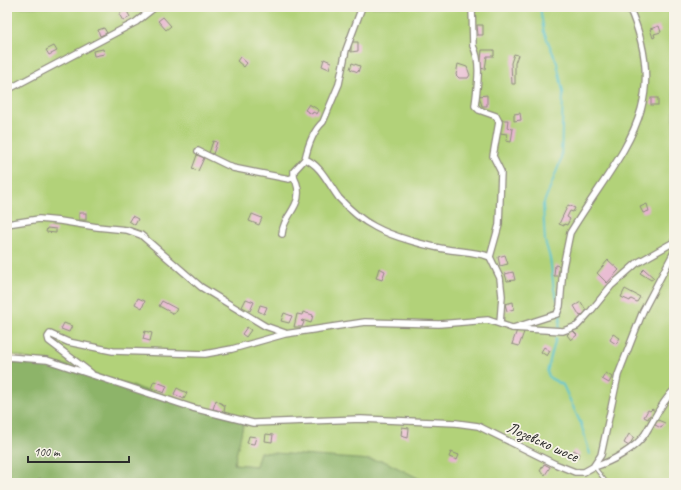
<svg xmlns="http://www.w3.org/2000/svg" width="681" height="490" font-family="Caveat,sans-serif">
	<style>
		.green { fill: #b2d279; stroke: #6e7e52 }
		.forest { fill: #8db469; stroke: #5c704a }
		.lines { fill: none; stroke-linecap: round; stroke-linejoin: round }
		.stream { stroke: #55c2cc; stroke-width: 2 }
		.building { fill: #e6b2cf }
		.lane-casing { stroke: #8f8a7f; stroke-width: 4.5 }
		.street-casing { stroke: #8f8a7f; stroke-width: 8 }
		.path { stroke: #8f8a7f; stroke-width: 1; stroke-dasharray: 3 3; stroke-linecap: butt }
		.lane { stroke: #fff; stroke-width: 2.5 }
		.street { stroke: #fff; stroke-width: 5.5 }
		.labels { text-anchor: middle; stroke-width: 3.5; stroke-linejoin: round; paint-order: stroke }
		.street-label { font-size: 16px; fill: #2b2b2b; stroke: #f7f3e8 }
	</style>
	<rect width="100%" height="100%" fill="#f7f3e8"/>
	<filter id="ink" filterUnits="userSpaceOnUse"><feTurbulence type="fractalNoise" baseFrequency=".025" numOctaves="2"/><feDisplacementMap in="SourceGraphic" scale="8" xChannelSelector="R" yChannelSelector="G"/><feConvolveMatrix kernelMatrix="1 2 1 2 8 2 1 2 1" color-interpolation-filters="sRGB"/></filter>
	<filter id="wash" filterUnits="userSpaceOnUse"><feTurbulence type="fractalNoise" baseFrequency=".012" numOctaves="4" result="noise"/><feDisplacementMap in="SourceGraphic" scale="16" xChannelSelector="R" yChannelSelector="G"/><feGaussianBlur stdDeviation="0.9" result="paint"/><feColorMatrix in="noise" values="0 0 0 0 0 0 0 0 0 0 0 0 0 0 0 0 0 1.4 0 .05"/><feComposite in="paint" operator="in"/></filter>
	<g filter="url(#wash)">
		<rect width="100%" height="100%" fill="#f3e9d3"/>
		<!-- green -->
		<path class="green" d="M7 7H674V483H428L260 452 256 466 233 464 244 422 7 353Z"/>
		<!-- forest -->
		<path class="forest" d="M7 362 64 365 244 421 234 464 256 466 260 452 384 461 428 483H7Z"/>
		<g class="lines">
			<!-- stream -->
			<g class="stream">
				<path d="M540 7 544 32 557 63 563 92 561 160 543 205 545 241 550 258 554 290 558 301"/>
				<path d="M559 328 561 309"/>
				<path d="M556 338 547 372 550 378 563 385 581 424 590 454"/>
			</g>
		</g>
		<g id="blocks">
			<!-- building -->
			<g class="building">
				<path d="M126 9 130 17 123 21 119 14Z"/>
				<path d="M163 17 171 26 166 30 158 21Z"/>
				<path d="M477 25H483V35H478Z"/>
				<path d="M659 26 661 32 654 34 655 37 653 38 650 29Z"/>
				<path d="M104 28 107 33 100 36 98 30Z"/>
				<path d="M351 42H358V51L351 52Z"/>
				<path d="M54 46 57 51 49 55 46 50Z"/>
				<path d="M103 49 104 54 94 56 93 51Z"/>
				<path d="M482 50H494V56H487L485 69 480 68Z"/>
				<path d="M514 54 518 55 515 63V84H512L511 63Z"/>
				<path d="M240 57 247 63 244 67 237 61Z"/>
				<path d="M324 59 331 62 329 69 322 66Z"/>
				<path d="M352 63 360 66 358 72 350 69Z"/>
				<path d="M458 64 467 67 470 75 468 78H459L456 75Z"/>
				<path d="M487 95V106H482L479 96Z"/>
				<rect x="651" y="98" width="7" height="7"/>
				<path d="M309 104 319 110 317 114 313 112 312 114 305 110Z"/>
				<path d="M520 113 521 120 514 121V114Z"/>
				<path d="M502 120H508L507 128 513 129 511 142 506 141 507 134 500 133Z"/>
				<path d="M213 141 217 142 213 154 209 153Z"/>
				<path d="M197 155 204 158 198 171 192 169Z"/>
				<path d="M647 204 649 211 643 213 640 207Z"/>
				<path d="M568 205 575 208 573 212 570 211 567 217 570 219 567 225 564 224V226L559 224Z"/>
				<rect x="79" y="213" width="7" height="7"/>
				<path d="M252 214 262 218 259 225 249 221Z"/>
				<path d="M132 216 138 219 135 225 129 221Z"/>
				<path d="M47 228 56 229V233L46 232Z"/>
				<path d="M505 255 508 264 500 266 498 257Z"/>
				<path d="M608 260 619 270 607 283 597 273Z"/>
				<path d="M555 265 560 266 558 276H554Z"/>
				<path d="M379 268 385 271 382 280 376 278Z"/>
				<path d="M644 269 654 278 651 280 640 273Z"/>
				<path d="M513 272 515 280 507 281 505 274Z"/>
				<path d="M625 289 640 297 637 302 631 299 630 301 621 297Z"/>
				<path d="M138 298 145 301 142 308 135 304Z"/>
				<path d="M246 299 254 302 250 311 242 307Z"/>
				<path d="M162 301 177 309 174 314 159 306Z"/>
				<path d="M513 302 514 309 507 311 505 304Z"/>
				<path d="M581 302 587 312 580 316 574 306Z"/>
				<path d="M260 305 267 307 264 314 258 311Z"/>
				<path d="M303 312 313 315 311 323 302 320 301 321 304 322 302 327H294L297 314 302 315Z"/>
				<path d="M284 313 292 316 289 323 281 321Z"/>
				<path d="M64 323 72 326 69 332 61 329Z"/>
				<path d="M247 327 251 330 246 337 242 334Z"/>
				<path d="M517 330 524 332 519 346 512 344Z"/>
				<path d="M572 330 577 335 571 340 567 335Z"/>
				<path d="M145 331 152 333 150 341 143 339Z"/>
				<path d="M613 334 620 338 616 344 610 340Z"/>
				<path d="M544 347 550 351 547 356 541 352Z"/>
				<path d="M606 373 612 377 609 383 602 379Z"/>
				<path d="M154 381 167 386 164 393 151 388Z"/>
				<path d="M177 388 187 393 184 399 174 394Z"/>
				<path d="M216 400 225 406 224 412 213 409Z"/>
				<path d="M652 409 655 411 652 416 650 415 648 419 644 417 648 410 650 411Z"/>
				<path d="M658 420 665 423 661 428 655 425Z"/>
				<path d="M402 427 409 428 408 438 401 436Z"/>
				<path d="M266 434 273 435 272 442 265 441Z"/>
				<path d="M629 434 634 437 629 446 624 443Z"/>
				<path d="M249 436 256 437 254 444 247 443Z"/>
				<path d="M574 450 580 454 576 460 570 456Z"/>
				<path d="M451 452 459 455 457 460 449 457Z"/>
				<path d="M544 464 550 467 545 475 540 471Z"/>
			</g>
		</g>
	</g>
	<g filter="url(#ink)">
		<use href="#blocks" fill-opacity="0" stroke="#8f8a7f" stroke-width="1"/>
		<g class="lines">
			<defs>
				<path id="lane" d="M595 468 607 483"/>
				<g id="street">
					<path d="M472 7 473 46C482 63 477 87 475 106L479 110 496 116 499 122 493 156 501 172 499 225 490 257 500 278 502 296 500 323"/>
					<path d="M7 90 136 22 155 7"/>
					<path d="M198 151 233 168 289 179 294 177V171L305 159C321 165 329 185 339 198 349 209 361 220 375 227 393 237 430 247 451 250 465 252 477 252 490 257"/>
					<path d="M305 159C308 146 313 131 323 122L339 84 346 50 362 7"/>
					<path d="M7 224 39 219 60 221 97 227 127 230 141 235 201 287 265 326 285 333"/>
					<path d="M282 234C283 213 308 205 294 177"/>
					<path d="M513 328 557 314 560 306 563 267 570 233C619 152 674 108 629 7"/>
					<path d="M7 357 47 360 193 408 253 423 361 419 456 423 478 426 555 464 575 472H584L593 467 601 455 618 375 643 311 674 252"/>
					<path d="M91 373 49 341 48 337 50 334 68 342 113 351 205 354 232 349 285 334 365 322 439 324 488 320 512 328 563 331 577 326 590 312 611 286 637 263 674 242"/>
					<path d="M594 467C611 462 635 449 645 434 655 418 661 403 674 390"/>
				</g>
			</defs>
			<!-- lane casing -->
			<use href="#lane" class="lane-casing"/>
			<!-- street casing -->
			<use href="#street" class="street-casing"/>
			<!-- path -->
			<path class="path" d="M34 483 37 479 42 478 49 483"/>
			<!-- lane -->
			<use href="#lane" class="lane"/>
			<!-- street -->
			<use href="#street" class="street"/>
		</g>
	</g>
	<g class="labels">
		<!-- street labels -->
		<g class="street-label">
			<text transform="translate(543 441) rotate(24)" y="6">Лозевско шосе</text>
		</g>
	</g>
	<!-- margin -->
	<rect width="681" height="490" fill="none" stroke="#f7f3e8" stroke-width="24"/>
	<!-- scale -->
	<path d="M28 456v6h101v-6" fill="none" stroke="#2b2b2b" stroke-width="2"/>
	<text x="34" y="456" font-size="12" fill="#2b2b2b" stroke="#f7f3e8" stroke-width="3" paint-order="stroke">100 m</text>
</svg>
